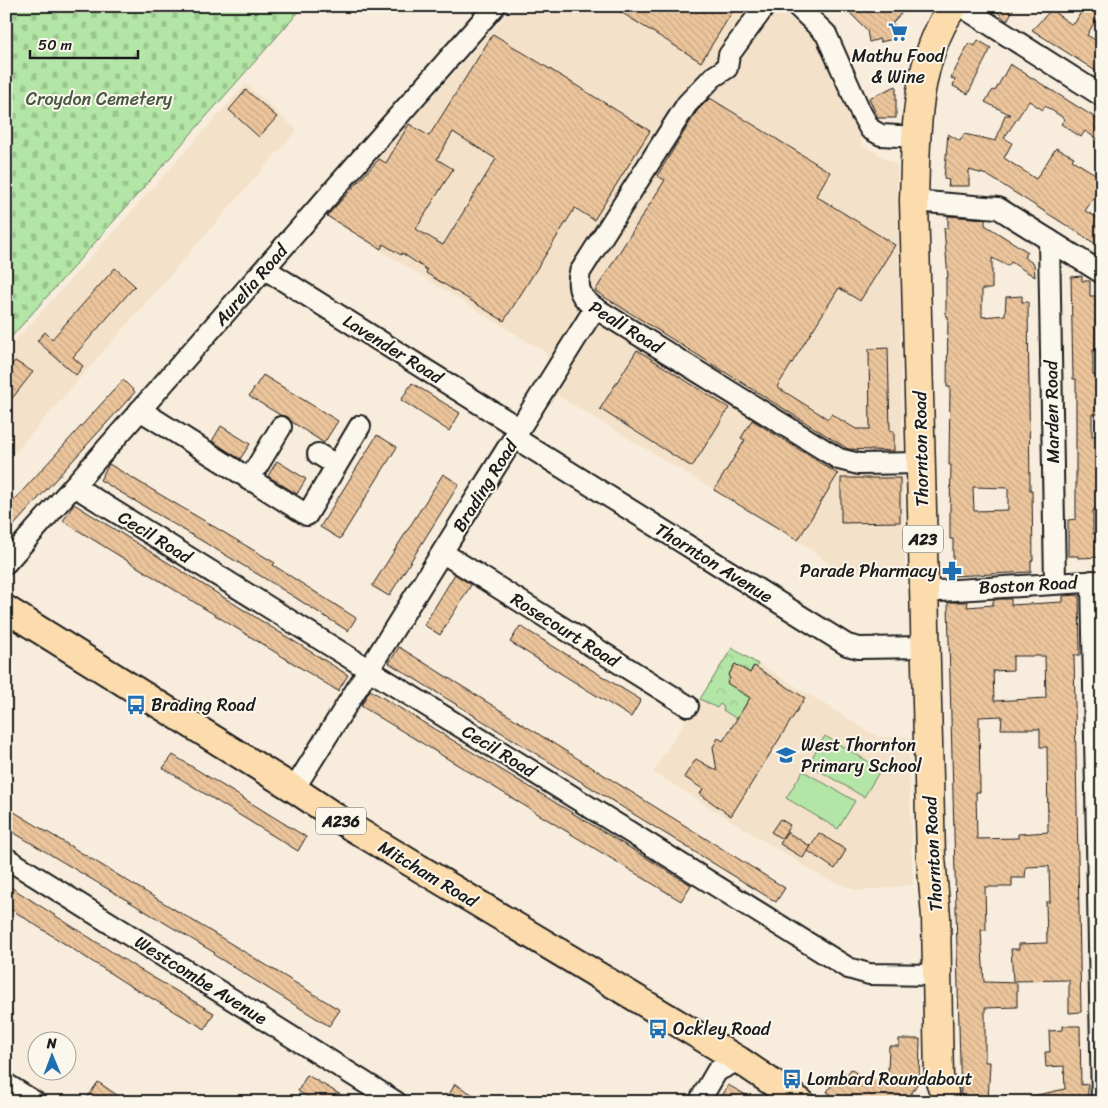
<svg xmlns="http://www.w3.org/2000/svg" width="1108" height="1108" font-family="Sriracha,sans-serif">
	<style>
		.built { fill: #f4e1c9 }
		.cemetery { fill: url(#cemetery-stones); stroke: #688061 }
		.park { fill: url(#park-crowns); stroke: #688061 }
		.garden { fill: #b3e5a6; stroke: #688061 }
		.building { fill: url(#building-back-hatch); stroke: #1c1c1c; fill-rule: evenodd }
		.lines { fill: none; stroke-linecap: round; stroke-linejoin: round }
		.minor-casing { stroke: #1c1c1c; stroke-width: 24 }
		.major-casing { stroke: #1c1c1c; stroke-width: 30 }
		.highway-casing { stroke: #1c1c1c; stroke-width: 31 }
		.minor { stroke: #fbf7ec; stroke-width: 20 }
		.major { stroke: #fcdcac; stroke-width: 26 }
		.highway { stroke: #fcdcac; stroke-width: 28 }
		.labels { text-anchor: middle; stroke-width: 4; stroke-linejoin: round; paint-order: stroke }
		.shield { fill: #fbf7ec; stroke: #5f5e5a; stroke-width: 1 }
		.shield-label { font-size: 16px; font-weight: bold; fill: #1c1c1c }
		.poi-label { font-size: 18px; fill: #1c1c1c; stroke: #fbf7ec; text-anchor: start }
		.park-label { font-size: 18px; fill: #495845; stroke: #fbf7ec }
		.street-label { font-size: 18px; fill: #1c1c1c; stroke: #fbf7ec }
	</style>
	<defs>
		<pattern id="cemetery-stones" width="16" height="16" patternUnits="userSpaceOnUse" patternTransform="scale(1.25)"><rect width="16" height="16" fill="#b3e5a6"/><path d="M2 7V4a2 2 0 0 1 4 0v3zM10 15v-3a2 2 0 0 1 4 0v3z" fill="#99c48e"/></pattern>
		<pattern id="park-crowns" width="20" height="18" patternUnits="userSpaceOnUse" patternTransform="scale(1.25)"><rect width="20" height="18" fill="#b3e5a6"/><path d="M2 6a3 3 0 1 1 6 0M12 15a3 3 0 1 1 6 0" fill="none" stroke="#99c48e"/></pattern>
		<pattern id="building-back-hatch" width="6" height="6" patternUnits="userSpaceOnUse" patternTransform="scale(1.25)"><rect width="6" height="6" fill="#ecc59c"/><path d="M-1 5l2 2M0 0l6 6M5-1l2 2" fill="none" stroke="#caa986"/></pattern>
	</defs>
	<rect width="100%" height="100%" fill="#f8eddc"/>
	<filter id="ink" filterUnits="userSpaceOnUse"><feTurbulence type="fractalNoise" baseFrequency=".02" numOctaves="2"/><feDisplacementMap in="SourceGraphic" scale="10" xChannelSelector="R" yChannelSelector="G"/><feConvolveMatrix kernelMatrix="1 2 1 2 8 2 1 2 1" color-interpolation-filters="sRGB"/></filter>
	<g filter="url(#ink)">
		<!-- built -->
		<g class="built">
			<path d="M514 6H777L816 40 863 145 897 165 905 572 841 573 805 545 552 392 546 353 325 216Z"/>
			<path d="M246 84 297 130 6 463V351Z"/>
			<path d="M732 647 878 737H908L913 885 858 891 824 878 653 772Z"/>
		</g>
		<!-- cemetery -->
		<path class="cemetery" d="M6 6H304L6 343Z"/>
		<!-- park -->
		<path class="park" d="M732 648 758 664 756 668 753 666 750 673 735 664 728 676 730 678 727 683 752 699 747 702 737 719 723 710 724 707 720 704 717 708 700 699Z"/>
		<!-- garden -->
		<g class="garden">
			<path d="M825 736 881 769 864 797 808 764Z"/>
			<path d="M803 771 855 801 838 829 786 798Z"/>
		</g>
		<!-- building -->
		<g class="building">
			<path d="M611 6H736L701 62Z"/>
			<path d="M843 6H908L892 23 899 29 898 38 880 42V39L869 42 867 30Z"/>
			<path d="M991 6H1015L1007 21Z"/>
			<path d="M1084 6H1089L1100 13 1087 35 1102 44V75L1032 30 1051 10 1071 24 1075 23Z"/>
			<path d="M493 34 650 131 594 220 575 208 504 321 426 273 427 270 402 253 401 255 383 244 381 249 327 216 379 159 386 163 409 124 429 136ZM453 132 496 159 443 245 416 229 453 169 437 159Z"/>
			<path d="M978 40 991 48 968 94 953 86 955 80 951 78 969 43 975 46Z"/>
			<path d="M1010 64 1102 122V142L1085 131 1081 137 1061 124 1065 119 1045 106 1043 110 1029 101 1004 138 1012 143 1004 158 1036 179 1056 148 1074 157 1072 160 1102 178V185L1085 211 1102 220V248L987 175 969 170V186H948L949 180 944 179 948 134 960 141 964 134 996 141 1005 115H1011L985 102 993 90 995 91Z"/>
			<path d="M896 86V118H878L869 98Z"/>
			<path d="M246 90 277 117 259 137 229 110Z"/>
			<path d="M710 98 830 172 816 196 895 245 860 301 839 288 777 387 828 419 831 414 856 429H870L869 349 888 348 890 431H894V451L848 449 595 291 665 180 657 176 697 111Z"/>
			<path d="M948 216 985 219V225L1028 252 1024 257 1034 264 1035 277 1011 262 1008 266 992 258V289H982V317L1005 315 1006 297 1022 296V302H1028L1030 490H1032L1033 560 1031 561V572L953 576V539H950V511L951 465H949L950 387H947L948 316H946V278H948L944 228H948ZM973 487 1008 488V510L974 511Z"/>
			<path d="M115 268 135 286 73 357 83 366 76 375 37 341 45 332 52 339Z"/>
			<path d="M1082 276V281H1090V296H1096V350H1093V375H1096V379H1098L1099 414H1092V436H1098L1101 495H1098V510H1093V534H1102V557L1078 558V556H1068V520L1076 519V379H1073L1071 277Z"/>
			<path d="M637 350 729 408 692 467 600 409Z"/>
			<path d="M15 361 33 372 6 406V371Z"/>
			<path d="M263 375 338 421 324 443 292 422 288 417 280 415 249 396Z"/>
			<path d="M123 380 135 392 6 534V509Z"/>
			<path d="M412 383 460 413 449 431 401 400Z"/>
			<path d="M752 420 838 474 798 540 714 490 745 440 741 438Z"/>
			<path d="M221 426 250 444 240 459 212 441Z"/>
			<path d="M377 435 397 447 340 539 320 527Z"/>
			<path d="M277 461 306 479 297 494 268 476Z"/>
			<path d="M109 464 275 563 273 565 356 618 348 631 269 581 100 480Z"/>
			<path d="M443 474 459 484 389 596 372 586Z"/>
			<path d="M841 478H900V522L841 523Z"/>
			<path d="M74 504 348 675 338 691 63 521Z"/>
			<path d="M455 574 471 585 440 635 424 625Z"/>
			<path d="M1079 595 1080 655H1074L1081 1012 1069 1013V980L1013 981 1011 949H1019V944L1047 943 1046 902H1050L1049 866 1026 867 1025 878H1012V887H985L986 930H981L984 982 1017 983V1007L985 1008V1062H990L988 1102H961L948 602H968L967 607 993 605V601L998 599H1011V605L1063 602V596ZM1013 656H1045L1046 698 994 701 993 671 1013 670ZM1002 716 1001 729H1040V747H1047L1048 832 1018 834V838L977 839 976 792H980L979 717Z"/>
			<path d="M520 626 641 700 631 717 510 642Z"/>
			<path d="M399 647 785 888 776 902 389 663Z"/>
			<path d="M735 664 750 673 754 666 805 698 731 816 700 794 703 789 684 777 696 759 717 771 713 747 718 738 723 741 750 698 727 683 730 678 728 676Z"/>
			<path d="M370 690 691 885 681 901 361 706Z"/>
			<path d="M173 755 306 837 298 851 163 768Z"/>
			<path d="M6 807 340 1010 329 1026 214 955 215 953 6 828Z"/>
			<path d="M780 819 790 825 782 839 771 832Z"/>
			<path d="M787 832 810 846 803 858 780 844Z"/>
			<path d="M819 833 846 850 835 869 808 851Z"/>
			<path d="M6 884 137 968 214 1013 205 1029 127 984 6 906Z"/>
			<path d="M1063 1026H1080L1081 1085 1088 1084V1102H1029L1028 1097 1065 1089 1064 1066 1046 1067 1045 1052H1050L1049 1031 1063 1030Z"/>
			<path d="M899 1039H920L919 1081 906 1102H842L827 1092 838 1074 841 1077 844 1072 847 1075 851 1069 864 1079 881 1081 888 1071 889 1046H899Z"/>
			<path d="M307 1075 353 1102H316L298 1091Z"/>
			<path d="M98 1082 127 1102H84Z"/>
			<path d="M455 1084 485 1102H445Z"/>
			<path d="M728 1085 759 1102H719Z"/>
		</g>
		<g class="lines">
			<defs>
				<g id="minor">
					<path d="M765 6 729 55 727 68 713 77 687 104 580 272C576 289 581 298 595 308L839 459 859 464 921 463"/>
					<path d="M797 6 826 34 861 113 870 129 881 135 916 137"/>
					<path d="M961 6 1102 96"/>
					<path d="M914 201 998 208 1102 273"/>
					<path d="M1049 240 1055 583"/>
					<path d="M265 269 520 429"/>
					<path d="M140 410 307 515 360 426"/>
					<path d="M515 438 847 645 859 648 925 647"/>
					<path d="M318 454 336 465"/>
					<path d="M249 480 281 427"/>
					<path d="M74 486 848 968 869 974 937 975"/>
					<path d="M443 553 688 706"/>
					<path d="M6 563 495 6"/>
					<path d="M1092 581 1102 1102"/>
					<path d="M924 592 1102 581"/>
					<path d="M294 789 595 308"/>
					<path d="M6 858 396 1102"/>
					<path d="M6 1084 35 1102"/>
					<path d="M699 1102 717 1071 739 1060"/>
				</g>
				<path id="major" d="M6 609 294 789 351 827 739 1060 801 1102"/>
				<path id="highway" d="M943 1102 944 1092 939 1078 936 917 931 857 914 201C916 135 914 63 953 6"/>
			</defs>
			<!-- minor casing -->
			<use href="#minor" class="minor-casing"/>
			<!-- major casing -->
			<use href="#major" class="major-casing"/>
			<!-- highway casing -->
			<use href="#highway" class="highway-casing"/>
			<!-- minor -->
			<use href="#minor" class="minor"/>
			<!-- major -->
			<use href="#major" class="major"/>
			<!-- highway -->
			<use href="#highway" class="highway"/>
		</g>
	</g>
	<!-- icons -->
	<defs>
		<symbol id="supermarket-bare" viewBox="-9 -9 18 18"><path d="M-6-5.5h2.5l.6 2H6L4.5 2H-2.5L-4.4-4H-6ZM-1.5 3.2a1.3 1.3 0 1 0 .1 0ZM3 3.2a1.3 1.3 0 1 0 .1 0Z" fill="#1f6fb2" stroke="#fbf7ec" stroke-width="2.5" paint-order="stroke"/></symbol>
		<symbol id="pharmacy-bare" viewBox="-9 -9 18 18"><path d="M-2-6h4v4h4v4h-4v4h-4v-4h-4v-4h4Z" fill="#1f6fb2" stroke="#fbf7ec" stroke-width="2.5" paint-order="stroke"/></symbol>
		<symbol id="bus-bare" viewBox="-9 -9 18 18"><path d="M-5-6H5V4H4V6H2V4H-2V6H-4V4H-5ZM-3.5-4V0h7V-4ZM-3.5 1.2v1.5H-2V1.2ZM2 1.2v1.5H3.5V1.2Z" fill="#1f6fb2" stroke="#fbf7ec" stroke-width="2.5" paint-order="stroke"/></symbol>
		<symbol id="school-bare" viewBox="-9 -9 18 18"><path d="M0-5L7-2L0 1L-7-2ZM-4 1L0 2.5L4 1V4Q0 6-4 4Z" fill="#1f6fb2" stroke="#fbf7ec" stroke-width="2.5" paint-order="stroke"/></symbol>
	</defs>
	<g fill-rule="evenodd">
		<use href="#supermarket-bare" x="884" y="18" width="28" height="28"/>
		<use href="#pharmacy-bare" x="938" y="557" width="28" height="28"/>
		<use href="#bus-bare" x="122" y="691" width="28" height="28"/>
		<use href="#school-bare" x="772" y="741" width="28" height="28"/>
		<use href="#bus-bare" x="644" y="1015" width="28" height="28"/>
		<use href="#bus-bare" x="778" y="1065" width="28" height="28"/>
	</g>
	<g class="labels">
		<!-- shield labels -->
		<g class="shield">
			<rect x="903" y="525.5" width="40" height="27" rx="4"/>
			<rect x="316" y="807.5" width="50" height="27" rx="4"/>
		</g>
		<g class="shield-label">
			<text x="923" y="545">A23</text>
			<text x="341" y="827">A236</text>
		</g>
		<!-- poi labels -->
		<g class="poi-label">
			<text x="898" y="62" text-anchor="middle">Mathu Food<tspan x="898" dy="21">&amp; Wine</tspan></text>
			<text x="937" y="577" text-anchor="end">Parade Pharmacy</text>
			<text x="151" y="711">Brading Road</text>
			<text x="801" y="751">West Thornton<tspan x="801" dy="21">Primary School</tspan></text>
			<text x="673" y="1035">Ockley Road</text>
			<text x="807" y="1085">Lombard Roundabout</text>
		</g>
		<!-- park labels -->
		<g class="park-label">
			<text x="99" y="105">Croydon Cemetery</text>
		</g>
		<!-- street labels -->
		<g class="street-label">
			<text transform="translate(251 285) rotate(-49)" y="6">Aurelia Road</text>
			<text transform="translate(626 327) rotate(32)" y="6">Peall Road</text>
			<text transform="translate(393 349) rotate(32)" y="6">Lavender Road</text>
			<text transform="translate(1052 412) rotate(-91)" y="6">Marden Road</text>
			<text transform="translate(921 449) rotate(-91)" y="6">Thornton Road</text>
			<text transform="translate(485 486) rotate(-58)" y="6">Brading Road</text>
			<text transform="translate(155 537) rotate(32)" y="6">Cecil Road</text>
			<text transform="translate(714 563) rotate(32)" y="6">Thornton Avenue</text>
			<text transform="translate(1028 585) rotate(-3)" y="6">Boston Road</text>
			<text transform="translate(565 630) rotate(32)" y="6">Rosecourt Road</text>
			<text transform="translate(499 751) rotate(32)" y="6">Cecil Road</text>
			<text transform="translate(933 854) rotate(-93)" y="6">Thornton Road</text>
			<text transform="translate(428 874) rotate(31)" y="6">Mitcham Road</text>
			<text transform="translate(201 980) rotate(32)" y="6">Westcombe Avenue</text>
		</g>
	</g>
	<!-- margin -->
	<rect width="1108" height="1108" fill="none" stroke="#fbf7ec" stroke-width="25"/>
	<rect x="12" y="12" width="1083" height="1083" fill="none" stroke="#1c1c1c" stroke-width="2" filter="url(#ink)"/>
	<!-- north arrow -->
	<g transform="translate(52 1056) rotate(359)"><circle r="24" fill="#fbf7ec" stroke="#a29f99"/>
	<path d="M0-4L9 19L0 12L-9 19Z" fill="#1f6fb2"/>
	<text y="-8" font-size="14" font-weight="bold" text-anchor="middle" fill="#1c1c1c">N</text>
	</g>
	<!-- scale -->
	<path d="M30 50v8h108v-8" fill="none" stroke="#1c1c1c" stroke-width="2.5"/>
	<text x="38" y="50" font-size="15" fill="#1c1c1c" stroke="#fbf7ec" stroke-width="4" paint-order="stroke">50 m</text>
</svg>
